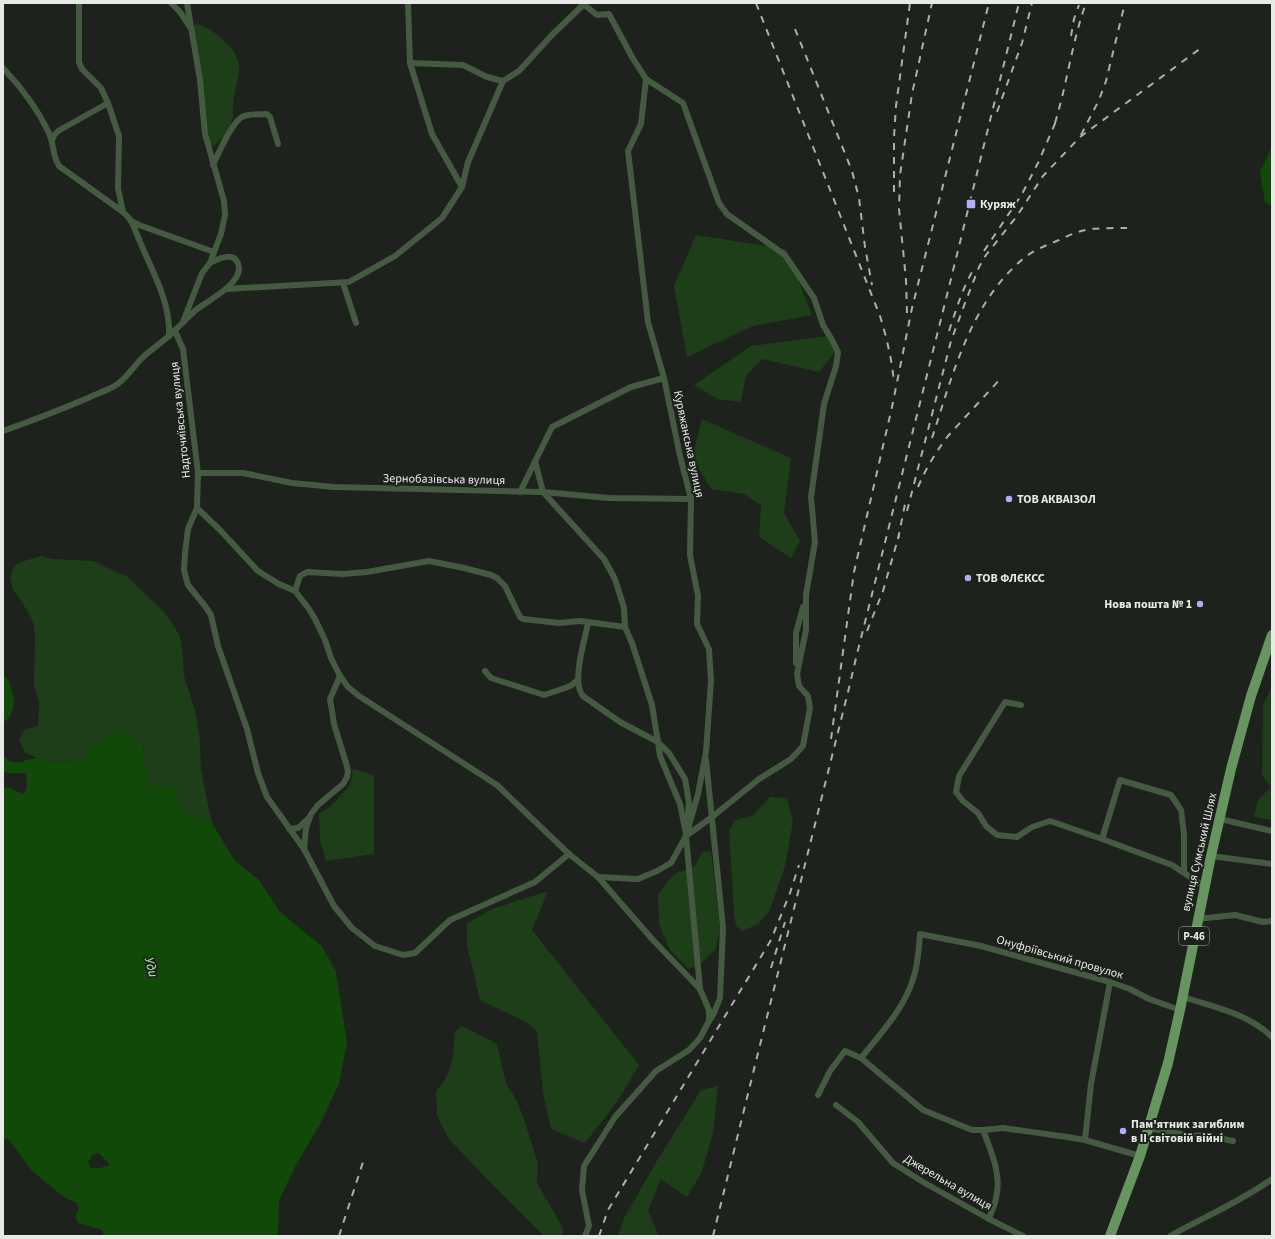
<svg xmlns="http://www.w3.org/2000/svg" width="1275" height="1239" font-family="'Source Sans 3',sans-serif">
	<style>
		.green { fill: #1d3e18 }
		.water { fill: #114908; fill-rule: evenodd }
		.lines { fill: none; stroke-linecap: round; stroke-linejoin: round }
		.river { stroke: #114908; stroke-width: 11 }
		.minor { stroke: #455b41; stroke-width: 6 }
		.primary { stroke: #679560; stroke-width: 10 }
		.rail { stroke: #acafab; stroke-width: 2; stroke-dasharray: 7 7; stroke-linecap: butt }
		.poi-dot { fill: #afaefa; stroke: #1d221c; stroke-width: 1.5 }
		.labels { text-anchor: middle; stroke-width: 4; stroke-linejoin: round; paint-order: stroke }
		.shield { fill: #1d221c; stroke: #aaaea9; stroke-width: 1 }
		.shield-label { font-size: 11px; font-weight: bold; fill: #e7eae6 }
		.poi-label { font-size: 12px; font-weight: bold; fill: #e7eae6; stroke: #1d221c; text-anchor: start }
		.street-label { font-size: 12px; fill: #e7eae6; stroke: #1d221c }
		.water-label { font-size: 13px; font-style: italic; fill: #acf9a1; stroke: #1d221c }
	</style>
	<rect width="100%" height="100%" fill="#1d221c"/>
	<!-- green -->
	<g class="green">
		<path d="M196 24C212 27 237 48 239 65 240 76 235 88 234 98 233 105 233 111 233 117 231 128 222 141 212 147L208 145 193 26Z"/>
		<path d="M696 235 786 249 812 315 753 326 687 357 674 286Z"/>
		<path d="M828 336 835 352 819 372 762 359 746 376 741 402 717 399 694 385 751 346Z"/>
		<path d="M702 419 791 458 784 513 800 541 791 558 759 537 761 505 744 494 711 489 692 457Z"/>
		<path d="M41 556 53 559 93 561 128 577 165 613 180 636 182 649 184 676 196 714 200 741 201 770 209 810 212 823 184 812 176 792 156 788 147 778 143 746 131 736 121 735 100 739 86 756 73 762 61 763 37 758 25 752 19 740 25 729 38 726 39 700 34 688 35 635 33 622 21 600 13 590 10 577 15 565 27 560Z"/>
		<path d="M1272 686V820L1254 817 1258 800 1271 787 1262 775 1263 705Z"/>
		<path d="M353 769 374 775V854L326 861 320 840 319 814 333 804 350 785Z"/>
		<path d="M770 797 787 798 793 821 785 866 770 910 758 924 743 931 736 926 734 914 729 831 735 820 752 816Z"/>
		<path d="M711 851 720 929 716 948 702 963 689 969 670 950 659 924 658 894 674 874 695 866 702 852Z"/>
		<path d="M548 891 532 930 639 1065 617 1102 585 1143 551 1129 543 1093 537 1032 528 1023 480 1000 467 946V923L492 909Z"/>
		<path d="M462 1026 497 1044 506 1083 517 1101 524 1119 538 1164 537 1183 563 1228 562 1236H544L485 1177 449 1139 437 1116 436 1091C454 1071 453 1056 455 1031Z"/>
		<path d="M718 1086 713 1134 701 1174 687 1197 661 1179 648 1211 659 1236H618L624 1218 655 1164 701 1090Z"/>
	</g>
	<!-- water -->
	<g class="water">
		<path d="M1272 146V206L1265 202 1260 172Z"/>
		<path d="M112 731 121 735 131 736 143 746 147 778 156 788 167 785 176 792 184 812 212 823 235 861 259 880 279 911 308 935 322 946 336 972 347 1043 339 1084 319 1126 297 1163 279 1200 278 1233 276 1236H104L102 1230 78 1223 75 1217 79 1208 77 1203 64 1197 33 1172 8 1139 3 1140V789L7 787 22 794 26 791 27 784 26 775 30 768 15 766 26 760 37 758 61 763 73 762 86 756 100 739ZM98 1153 108 1162 109 1166 99 1168H90L88 1161 90 1160 93 1154Z"/>
	</g>
	<g class="lines">
		<!-- river -->
		<g class="river">
			<path d="M3 682C8 695 12 704 3 716"/>
			<path d="M3 762 7 767C19 769 30 767 42 767"/>
		</g>
		<!-- minor -->
		<g class="minor">
			<path d="M79 3V62L82 69 101 88 108 103 119 136 118 188 123 212"/>
			<path d="M171 3 180 12 190 27"/>
			<path d="M408 3 410 63 432 134 462 187"/>
			<path d="M582 3 597 15 609 14 632 57 646 79 641 124 628 151 648 322 664 378 680 456 691 499 690 555 698 596 697 624 709 649 711 681 706 752 698 794 686 836 700 989"/>
			<path d="M410 63 463 65 487 77 503 81"/>
			<path d="M3 68C20 86 37 108 48 131 54 142 52 155 59 166L123 212 129 218 133 224C145 260 171 296 169 336"/>
			<path d="M52 140 55 134 58 131 108 103"/>
			<path d="M213 165C218 154 232 122 242 117 248 114 259 114 267 114L270 117 278 144"/>
			<path d="M131 221 139 225 214 252"/>
			<path d="M343 283 356 323"/>
			<path d="M227 289 349 282 395 256 442 218 462 187 468 162 503 81 519 71 551 36 585 3"/>
			<path d="M183 322 202 273 210 263 214 252 221 234 225 215 224 201 205 134 200 80 187 3"/>
			<path d="M175 331 183 349 198 473 197 508 188 529 185 553 184 570 186 578 188 585 205 606 211 615 218 646 247 729 258 773 267 797 304 849 334 906 352 928 375 946 403 955 415 953 450 920 535 882 569 854"/>
			<path d="M3 431C31 421 60 410 88 398 96 394 105 391 113 387 125 381 133 367 143 357 153 348 166 340 175 330 183 323 189 316 197 309 208 301 240 284 239 268 237 250 219 258 210 263"/>
			<path d="M535 461 543 492 604 559 615 579 624 608 625 627 632 643 652 705 658 742 669 753 685 779 689 803 687 822"/>
			<path d="M198 473H243L292 483 334 487 543 492 609 498 691 499"/>
			<path d="M520 492 552 427 631 387 664 378"/>
			<path d="M197 508 220 530 258 571 279 584 295 591 309 609 315 619 325 640 331 658 340 676 348 687 359 696 497 785 569 854 598 877 653 940 700 989 709 1010V1021L700 1038 689 1050 656 1071 615 1117 584 1166 582 1190 589 1226 585 1236"/>
			<path d="M295 591 300 576 307 572 343 574 367 572 429 561 464 568 491 575 497 578 505 586 520 617 523 619 559 623 580 621 625 627"/>
			<path d="M588 623C585 640 571 682 583 696L620 722 658 742 660 756 680 804 686 834"/>
			<path d="M796 663V633L803 607"/>
			<path d="M485 671 491 678 544 695 565 688 572 685 578 679"/>
			<path d="M1021 705 1005 702 959 776 956 792 963 801 978 813 986 826 997 835 1017 837 1032 827 1050 821 1102 839"/>
			<path d="M706 760 723 927 720 998 714 1013 709 1021"/>
			<path d="M1220 819 1272 831"/>
			<path d="M289 829 298 828 309 818"/>
			<path d="M304 849 306 828 311 814 318 805 343 784 347 777 348 771 346 763 334 724 330 699 340 676"/>
			<path d="M1211 856 1272 864"/>
			<path d="M1184 873V834L1181 810 1171 795 1120 780 1102 839 1172 865 1205 887"/>
			<path d="M598 877 638 879 657 871 671 863 686 836 712 817 759 779 791 759 803 746 810 708 808 696 799 686 797 674 806 630V595L815 542 811 497 824 404 836 366 838 352 832 340 823 325 814 298 785 255 727 214 719 203 683 103 646 79"/>
			<path d="M1197 919 1235 915 1263 922 1272 921"/>
			<path d="M1183 997C1212 1006 1249 1014 1272 1037"/>
			<path d="M861 1058C881 1033 905 1008 914 976 918 963 919 948 920 934L981 946 1110 982 1130 989 1149 999 1180 1010"/>
			<path d="M818 1095 830 1071 845 1051 861 1058 923 1110 972 1130H983L1003 1128 1067 1137 1085 1140 1140 1156"/>
			<path d="M836 1105 858 1122 893 1163 923 1182 989 1219 1023 1236"/>
			<path d="M1148 1128 1192 1136 1205 1135 1233 1141"/>
			<path d="M983 1130C991 1151 1002 1175 996 1198 995 1205 991 1212 989 1219"/>
			<path d="M1085 1140 1091 1084 1110 982"/>
			<path d="M1170 1236C1204 1217 1240 1202 1272 1179"/>
		</g>
		<!-- primary -->
		<path class="primary" d="M1110 1236 1140 1156 1168 1063 1180 1010 1211 856 1231 769 1251 696 1272 635"/>
		<!-- rail -->
		<g class="rail">
			<path d="M756 3 880 316C887 339 892 360 894 383"/>
			<path d="M795 29 852 171 859 198 865 247 872 285"/>
			<path d="M1071 36 1074 19 1079 5"/>
			<path d="M997 112 1022 43 1032 3"/>
			<path d="M1055 123C1067 84 1072 42 1086 3"/>
			<path d="M1081 135 1099 100 1106 81 1125 3"/>
			<path d="M894 192V137L896 106 910 3"/>
			<path d="M984 251 1022 194 1038 163 1057 119"/>
			<path d="M907 313 906 280 899 209 900 175 912 94 932 3"/>
			<path d="M949 331C956 310 962 290 973 270"/>
			<path d="M932 438C953 374 970 303 1024 258 1034 250 1047 245 1059 240 1069 235 1079 231 1090 229 1102 228 1115 228 1127 228"/>
			<path d="M918 487C926 468 936 452 948 436L1002 377"/>
			<path d="M907 511 951 341 965 303 979 267 986 255 1017 216 1043 176 1080 137 1201 48"/>
			<path d="M898 539 905 504"/>
			<path d="M867 631 883 591 899 535"/>
			<path d="M831 739 854 572 892 407 912 308 989 3"/>
			<path d="M771 968 785 922"/>
			<path d="M339 1236 364 1159"/>
			<path d="M599 1236 608 1210 771 940 790 893 799 865"/>
			<path d="M713 1236 758 1053 849 688 856 658 946 299 1019 3"/>
		</g>
	</g>
	<!-- markers -->
	<g class="poi-dot">
		<rect x="966" y="199" width="10" height="10" rx="2"/>
		<circle cx="1009" cy="499" r="4"/>
		<circle cx="968" cy="578" r="4"/>
		<circle cx="1200" cy="604" r="4"/>
		<circle cx="1123" cy="1131" r="4"/>
	</g>
	<g class="labels">
		<!-- shield labels -->
		<rect class="shield" x="1179" y="927" width="30" height="18" rx="3"/>
		<g class="shield-label">
			<text x="1194" y="940">Р-46</text>
		</g>
		<!-- poi labels -->
		<g class="poi-label">
			<text x="980" y="208">Куряж</text>
			<text x="1017" y="503">ТОВ АКВАІЗОЛ</text>
			<text x="976" y="582">ТОВ ФЛЄКСС</text>
			<text x="1192" y="608" text-anchor="end">Нова пошта № 1</text>
			<text x="1131" y="1128">Пам'ятник загиблим<tspan x="1131" dy="14">в II світовій війні</tspan></text>
		</g>
		<!-- street labels -->
		<g class="street-label">
			<text transform="translate(180 420) rotate(-96)" y="4">Надточиївська вулиця</text>
			<text transform="translate(689 444) rotate(78)" y="4">Куряжанська вулиця</text>
			<text transform="translate(444 479) rotate(1)" y="4">Зернобазівська вулиця</text>
			<text transform="translate(1199 852) rotate(-77)" y="4">вулиця Сумський Шлях</text>
			<text transform="translate(1060 957) rotate(16)" y="4">Онуфріївський провулок</text>
			<text transform="translate(948 1182) rotate(30)" y="4">Джерельна вулиця</text>
		</g>
		<!-- water labels -->
		<g class="water-label">
			<text transform="translate(152 967) rotate(76)" y="5">Уди</text>
		</g>
	</g>
	<!-- border -->
	<rect width="1275" height="1239" fill="none" stroke="#e7eae6" stroke-width="8"/>
</svg>
